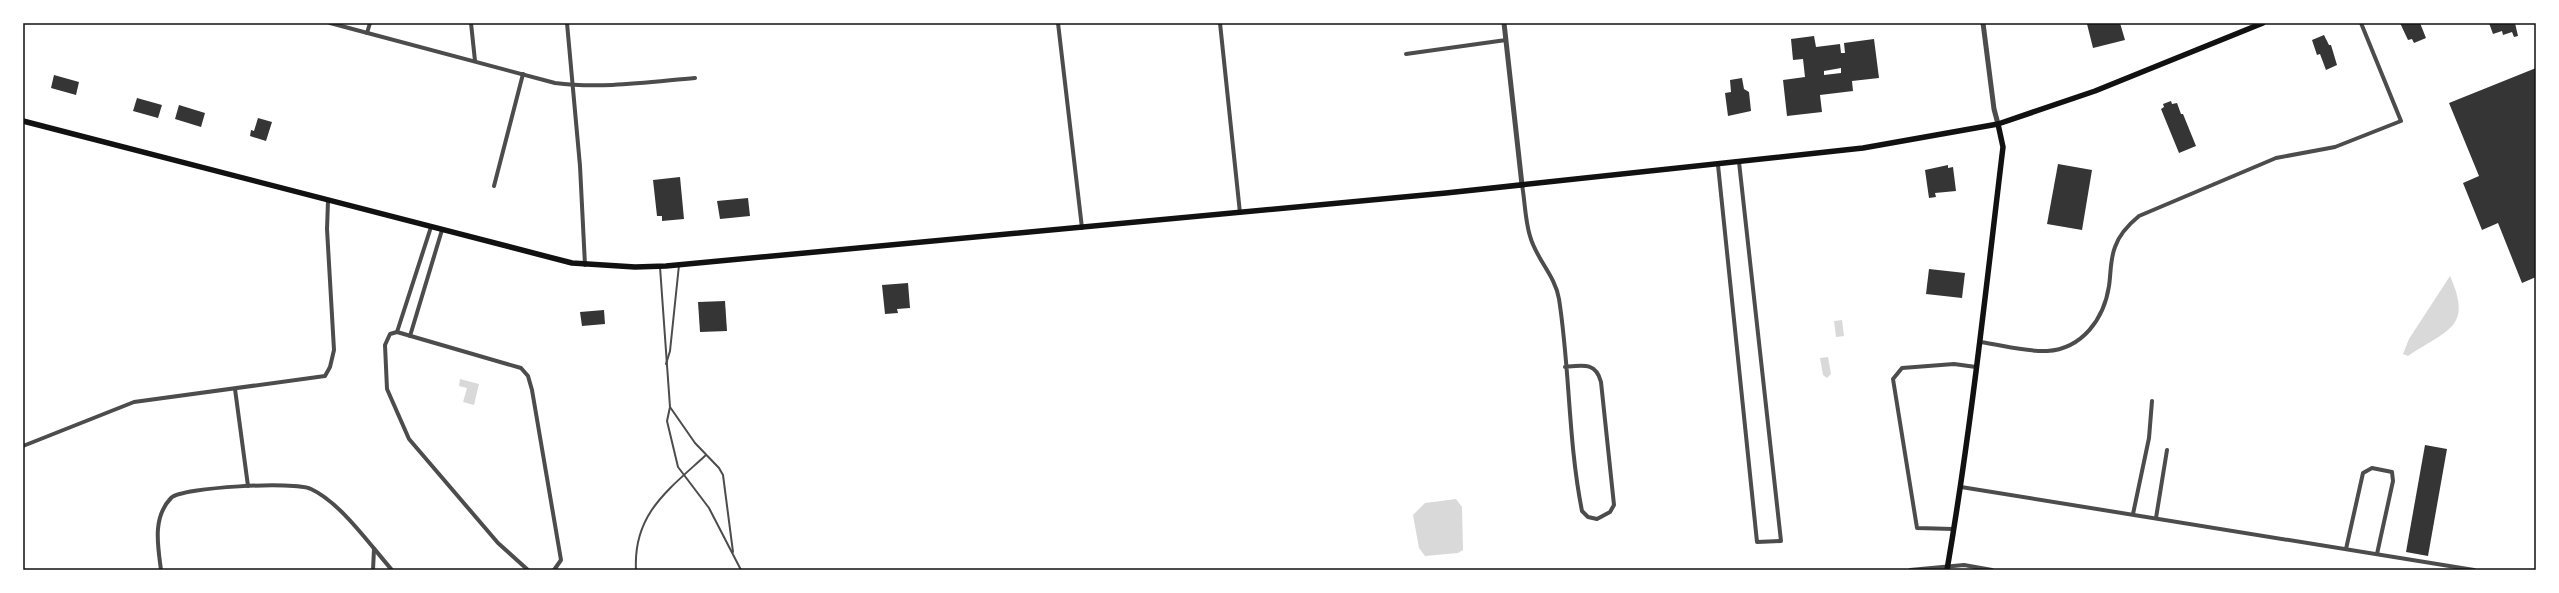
<svg xmlns="http://www.w3.org/2000/svg" width="2559" height="593" font-family="'Archivo Narrow',sans-serif">
	<style>
		.water { fill: #d9d9d9 }
		.building { fill: #353535; fill-rule: evenodd }
		.lines { fill: none; stroke-linecap: round; stroke-linejoin: round }
		.service { stroke: #4c4c4c; stroke-width: 2 }
		.minor { stroke: #4c4c4c; stroke-width: 4 }
		.tertiary { stroke: #4c4c4c; stroke-width: 5 }
		.secondary { stroke: #111; stroke-width: 5.5 }
		.neatline { fill: none; stroke: #111; stroke-width: 1.5 }
	</style>
	<rect width="100%" height="100%" fill="#fff"/>
	<!-- water -->
	<g class="water">
		<path d="M2450 276C2473 328 2448 329 2408 356L2403 354 2409 339Z"/>
		<path d="M1842 320 1844 336 1836 337 1834 321Z"/>
		<path d="M1828 357 1831 374 1827 378 1823 375 1820 358Z"/>
		<path d="M460 379 479 384 474 405 463 402 467 388 459 386Z"/>
		<path d="M1456 499 1462 507 1463 550 1458 553 1425 556 1419 548 1413 515 1425 503Z"/>
	</g>
	<!-- building -->
	<g class="building">
		<path d="M2120 23 2125 40 2093 48 2087 24Z"/>
		<path d="M2400 23H2420L2426 38 2414 43 2412 39 2408 40Z"/>
		<path d="M2489 23H2515L2518 36 2514 37 2512 32 2503 35 2502 31 2493 34Z"/>
		<path d="M2324 35 2329 45H2331L2337 65 2326 70 2320 54 2317 55 2312 40Z"/>
		<path d="M1814 36 1816 47 1840 44 1841 53H1845L1844 43 1874 39 1879 78 1852 81 1853 91 1820 95 1822 112 1787 116 1783 80 1805 77 1803 59 1793 60 1791 39ZM1841 68V73L1824 75V71Z"/>
		<path d="M2536 68V277L2522 283 2498 223 2482 230 2463 183 2479 176 2449 103Z"/>
		<path d="M54 75 79 82 76 95 51 88Z"/>
		<path d="M1742 78 1744 89 1749 92 1751 111 1728 116 1725 93 1731 92 1730 80Z"/>
		<path d="M137 98 162 105 158 118 133 111Z"/>
		<path d="M2171 101 2172 104 2177 103 2181 114H2183L2196 146 2179 153 2161 109 2164 107 2163 104Z"/>
		<path d="M179 105 205 113 201 127 175 119Z"/>
		<path d="M258 118 272 122 266 141 250 136 251 130 254 131Z"/>
		<path d="M2058 164 2092 170 2082 230 2047 224Z"/>
		<path d="M1948 165V168L1953 167 1956 191 1935 193 1936 197 1929 198 1925 170Z"/>
		<path d="M680 177 684 219 662 221V216H657L653 180Z"/>
		<path d="M748 198 750 216 720 219 717 201Z"/>
		<path d="M1929 269 1965 273 1962 298 1926 294Z"/>
		<path d="M908 283 910 308 897 309 898 313 885 314 882 285Z"/>
		<path d="M725 301 727 331 700 332 698 302Z"/>
		<path d="M604 310 605 324 582 326 580 312Z"/>
		<path d="M2425 445 2447 449 2428 556 2406 552Z"/>
	</g>
	<g class="lines">
		<!-- service -->
		<g class="service">
			<path d="M660 267 670 407 667 421 678 467 709 508 741 570"/>
			<path d="M666 364 670 351 679 265"/>
			<path d="M670 407 695 443 719 468 723 475 733 552"/>
			<path d="M636 570C633 514 668 490 706 455"/>
		</g>
		<!-- minor -->
		<g class="minor">
			<path d="M330 23 555 83C601 89 649 82 695 78"/>
			<path d="M471 23 475 61"/>
			<path d="M567 23 580 166 585 265"/>
			<path d="M1058 23 1082 228"/>
			<path d="M1220 23 1240 213"/>
			<path d="M367 33 370 23"/>
			<path d="M1406 54 1506 40"/>
			<path d="M1718 165 1757 542 1781 541 1739 162"/>
			<path d="M1522 185C1525 201 1525 220 1530 236 1536 259 1555 275 1559 299 1570 369 1568 441 1582 511L1588 517 1597 519 1610 512 1614 505 1601 382C1596 362 1583 365 1565 367"/>
			<path d="M494 186 523 74"/>
			<path d="M397 332 431 227"/>
			<path d="M410 336 442 230"/>
			<path d="M1980 342C2002 345 2025 352 2047 351 2082 349 2104 319 2109 286 2111 273 2110 260 2115 247 2119 235 2128 225 2139 216L2276 158 2335 147 2401 121 2361 23"/>
			<path d="M235 389 248 486"/>
			<path d="M23 446 134 402 325 376 330 367 334 350 327 229 328 201"/>
			<path d="M1961 487 2474 570"/>
			<path d="M2133 514 2149 438 2152 401"/>
			<path d="M2156 518 2167 450"/>
			<path d="M1953 529 1917 528 1893 379 1902 368 1954 364 1976 367"/>
			<path d="M2346 549 2363 473 2372 468 2392 472 2393 481 2377 554"/>
			<path d="M161 570C158 546 152 518 171 498 182 487 295 481 311 489 341 503 370 545 392 570"/>
			<path d="M373 570 374 549"/>
			<path d="M528 570 498 543 409 439 387 389 385 345 390 334 397 332 521 368 528 376 532 390 561 560 554 570"/>
			<path d="M1910 570 1964 565 1992 570"/>
		</g>
		<!-- tertiary -->
		<g class="tertiary">
			<path d="M1504 23 1522 185"/>
			<path d="M1983 23 1994 109 1998 124"/>
		</g>
		<!-- secondary -->
		<g class="secondary">
			<path d="M23 121 572 263 635 267 666 266 1446 193 1863 148 1998 124 2095 91 2263 23"/>
			<path d="M1947 570C1971 430 1986 288 2003 147L1998 124"/>
		</g>
	</g>
	<!-- border -->
	<rect width="2559" height="593" fill="none" stroke="#ffffff" stroke-width="48"/>
	<rect x="24" y="24" width="2511" height="545" class="neatline"/>
</svg>
